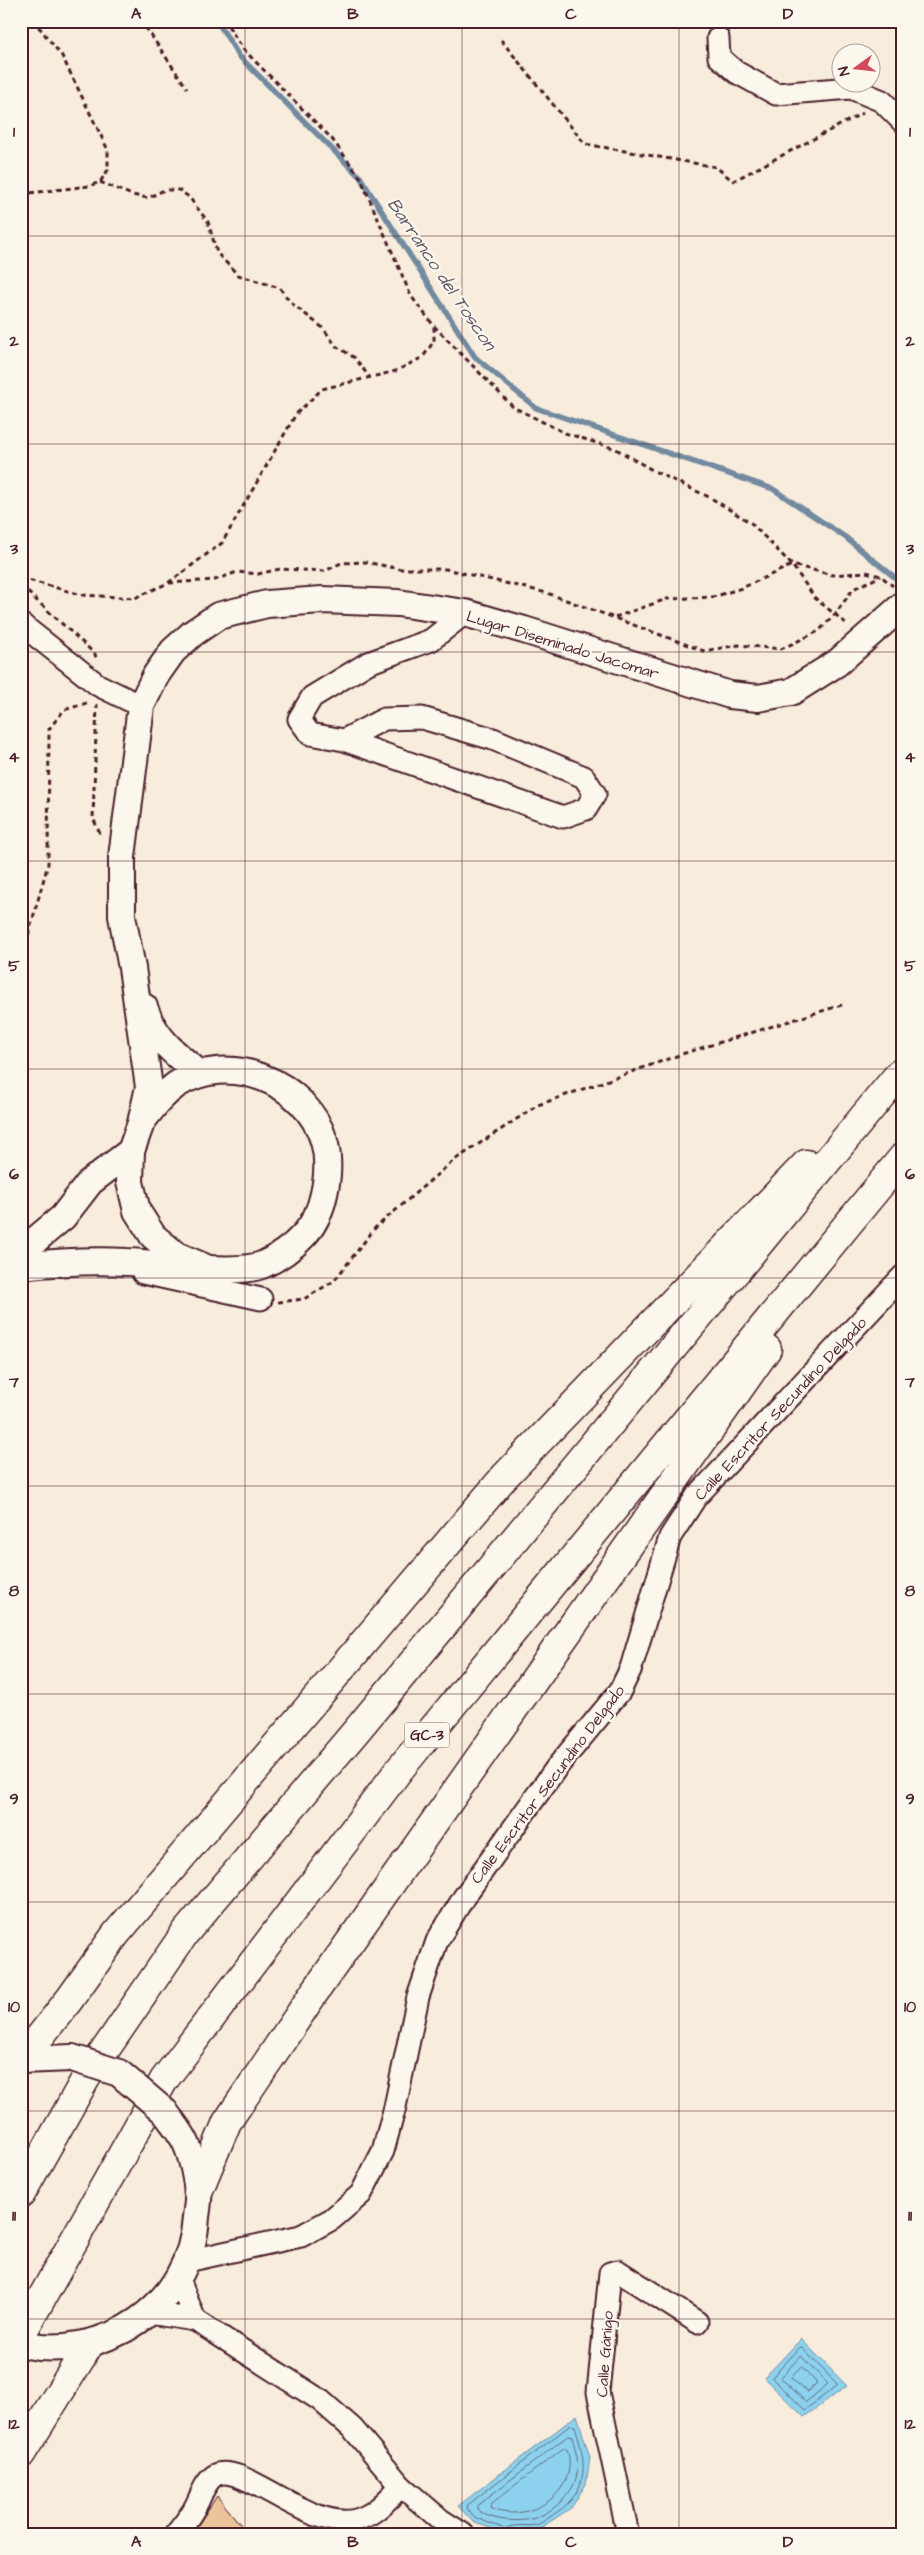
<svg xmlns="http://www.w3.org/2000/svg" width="924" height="2555" font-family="'Architects Daughter',sans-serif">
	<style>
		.water { fill: #8cd2ee; stroke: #728aa0 }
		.shadow { fill: #0003 }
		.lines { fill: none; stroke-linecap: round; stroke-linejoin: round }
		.shore { stroke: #646779; stroke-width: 1 }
		.stream { stroke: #728aa0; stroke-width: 5.5 }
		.building { fill: #ecc49c; stroke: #4a1f2b }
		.minor-casing { stroke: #4a1f2b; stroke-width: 25 }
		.major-casing { stroke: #4a1f2b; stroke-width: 30 }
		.highway-casing { stroke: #4a1f2b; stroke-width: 31 }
		.path { stroke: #4a1f2b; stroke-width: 3; stroke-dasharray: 5 4; stroke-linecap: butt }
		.minor { stroke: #fbf7ec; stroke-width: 21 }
		.major { stroke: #fbf7ec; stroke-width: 26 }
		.highway { stroke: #fbf7ec; stroke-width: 28 }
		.major-bridge-casing { stroke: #4a1f2b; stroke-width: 30; stroke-linecap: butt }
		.major-bridge { stroke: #fbf7ec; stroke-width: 26 }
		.grid { fill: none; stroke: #4a1f2b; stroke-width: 1; stroke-opacity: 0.55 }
		.labels { text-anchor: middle; stroke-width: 4.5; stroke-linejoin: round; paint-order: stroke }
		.shield { fill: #fbf7ec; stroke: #7f6065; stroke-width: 1 }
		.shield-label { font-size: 15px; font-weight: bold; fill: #4a1f2b }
		.street-label { font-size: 16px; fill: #4a1f2b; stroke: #fbf7ec }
		.water-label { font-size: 18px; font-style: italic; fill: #5e5566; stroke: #fbf7ec }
		.neatline { fill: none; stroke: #4a1f2b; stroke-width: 2 }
		.grid-label { font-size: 16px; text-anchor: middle; font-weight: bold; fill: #4a1f2b }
	</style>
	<rect width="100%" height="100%" fill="#f8eddc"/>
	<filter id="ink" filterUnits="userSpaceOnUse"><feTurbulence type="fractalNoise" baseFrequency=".02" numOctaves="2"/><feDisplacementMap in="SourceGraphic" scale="10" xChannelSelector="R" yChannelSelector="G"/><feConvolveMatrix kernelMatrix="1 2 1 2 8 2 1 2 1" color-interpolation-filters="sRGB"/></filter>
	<g filter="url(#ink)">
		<!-- water -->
		<g class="water">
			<path d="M801 2339 847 2386 804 2417 764 2378Z"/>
			<path d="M577 2415 590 2458 586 2484 571 2508 539 2529 501 2532 473 2522 458 2506Z"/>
		</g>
		<!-- shadow -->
		<path class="shadow" d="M217 2498 230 2511 249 2534H193Z"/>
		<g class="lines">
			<!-- shore -->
			<g class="shore">
				<path d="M801 2347 838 2385 805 2410 772 2378Z"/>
				<path d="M801 2356 828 2384 806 2402 781 2378Z"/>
				<path d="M802 2367 817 2383 807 2392 791 2378Z"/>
				<path d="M571 2425 575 2426C586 2462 591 2489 556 2513 550 2516 543 2523 536 2525 526 2527 514 2523 505 2529L476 2518 467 2509 468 2505Z"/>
				<path d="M568 2436 572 2437C576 2452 580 2463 576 2478 572 2495 551 2513 535 2518 520 2523 488 2521 477 2509V2506Z"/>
				<path d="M564 2448 567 2449C581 2492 528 2526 490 2508L491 2504Z"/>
			</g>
			<!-- stream -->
			<path class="stream" d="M217 21 239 56 360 177 475 357 536 408 773 489 845 537 903 584"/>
		</g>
		<!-- building -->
		<path class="building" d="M217 2496 248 2534H192Z"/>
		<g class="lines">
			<defs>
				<g id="minor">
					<path d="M718 38 719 57 736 72 776 94 851 88 882 101 903 122"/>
					<path d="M21 624 98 685 141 706"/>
					<path d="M344 740 384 719 422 718 493 739 584 777 595 794 586 809 563 817 344 740 310 734 299 719 312 697 368 663 431 640 465 613"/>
					<path d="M143 1273 261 1299"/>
					<path d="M187 2261 301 2236 332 2219 361 2194 383 2151 395 2107 418 1997 437 1941 464 1897 557 1767 620 1691 631 1668 670 1537 696 1497 903 1276"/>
					<path d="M178 2277 195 2320"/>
					<path d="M149 2313 195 2320 320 2400 353 2429 401 2486 441 2520 463 2534"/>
					<path d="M176 2534C182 2526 189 2518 194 2509 200 2499 204 2483 214 2476 240 2458 309 2532 356 2520 375 2515 388 2499 401 2486"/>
					<path d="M628 2534 598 2392 610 2273 618 2271 697 2322"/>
				</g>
				<g id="major">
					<path d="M144 1007C154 1038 176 1055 200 1074"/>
					<path d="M21 1252 63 1217 90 1182 131 1151"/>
					<path d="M21 1266C57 1262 91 1260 127 1262 162 1263 232 1276 262 1265 279 1258 293 1247 305 1234 315 1223 321 1208 324 1194 328 1176 329 1158 324 1141 307 1082 228 1050 176 1085 162 1095 153 1107 143 1120"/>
					<path d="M204 1267 176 1255 153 1236 137 1211 130 1182 131 1151 141 1123 149 1087 132 968 122 916V857L141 706 156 675 173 651 193 633 218 616 267 604 322 600 398 603 465 613 524 630 730 695 758 698 791 692 837 663 903 605"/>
					<path d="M21 2060 72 2058"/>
					<path d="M21 2344C105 2362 191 2306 196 2217 197 2209 199 2199 198 2191 196 2177 192 2156 186 2143 181 2132 172 2122 165 2112"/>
				</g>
				<g id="highway">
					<path d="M22 2059 69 2000 116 1934 505 1476 806 1164"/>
					<path d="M198 2192 227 2122 314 1993 767 1349"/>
					<path d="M21 2194 86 2078 185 1933 357 1730 899 1074"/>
					<path d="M21 2335 164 2080 399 1770 903 1157"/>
					<path d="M21 2454 89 2345"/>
				</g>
			</defs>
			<!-- minor casing -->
			<use href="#minor" class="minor-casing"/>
			<!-- major casing -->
			<use href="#major" class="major-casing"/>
			<!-- highway casing -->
			<use href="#highway" class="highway-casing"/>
			<!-- path -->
			<g class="path">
				<path d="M139 21 144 25 187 88"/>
				<path d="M501 40 585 144 716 167 733 181 863 113"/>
				<path d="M100 182 132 195 148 198 164 190H179L189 197 208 222 217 253 238 275 280 288 290 302 323 328 336 346 355 358 370 378"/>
				<path d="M21 194 89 186 100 182 108 170V150L62 56 34 21"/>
				<path d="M434 326 513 407 565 433 616 449 654 471 711 498 751 523 792 565 833 575 866 572 881 576 893 586"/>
				<path d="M21 578 82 595 135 598 168 583 222 543 296 414 322 389 396 371 423 357 434 341V326L411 296 360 177 332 139 243 49 225 21"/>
				<path d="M169 583 215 580 237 572 258 574 280 569 325 571 341 563 365 562 401 569H446L547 593 704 651 739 645 781 649 819 631 836 613 853 589 881 576"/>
				<path d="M21 586 95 654 96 658"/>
				<path d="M615 617 667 599 713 597 742 588 792 565 815 598 848 625"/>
				<path d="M97 704 93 818 101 836"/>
				<path d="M21 961 48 864 49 729 64 710 87 703"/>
				<path d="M278 1302 304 1299 334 1281 375 1228 453 1161 538 1105 685 1053 845 1004"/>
			</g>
			<!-- minor -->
			<use href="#minor" class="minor"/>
			<!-- major -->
			<use href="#major" class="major"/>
			<!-- highway -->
			<use href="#highway" class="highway"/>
			<defs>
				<path id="major-bridge" d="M72 2058 119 2073 165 2112"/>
			</defs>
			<!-- major-bridge casing -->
			<use href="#major-bridge" class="major-bridge-casing"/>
			<!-- major-bridge -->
			<use href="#major-bridge" class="major-bridge"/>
		</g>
	</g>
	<!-- grid -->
	<path class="grid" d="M245 21V2534M462 21V2534M679 21V2534M21 236H903M21 444H903M21 652H903M21 861H903M21 1069H903M21 1278H903M21 1486H903M21 1694H903M21 1902H903M21 2111H903M21 2319H903"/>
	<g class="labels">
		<!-- shield labels -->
		<rect class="shield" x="404.5" y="1722.5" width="45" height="25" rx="4"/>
		<g class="shield-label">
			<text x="427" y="1740">GC-3</text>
		</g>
		<!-- street labels -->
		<g class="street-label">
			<text transform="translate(563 644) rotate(17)" y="6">Lugar Diseminado Jacomar</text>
			<text transform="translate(780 1408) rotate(-47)" y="6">Calle Escritor Secundino Delgado</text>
			<text transform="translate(547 1784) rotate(-53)" y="6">Calle Escritor Secundino Delgado</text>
			<text transform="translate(604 2354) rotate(-86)" y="6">Calle Gánigo</text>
		</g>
		<!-- water labels -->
		<g class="water-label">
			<text transform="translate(442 274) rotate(56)" y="6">Barranco del Toscon</text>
		</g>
	</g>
	<!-- margin -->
	<rect width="924" height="2555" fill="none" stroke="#fbf7ec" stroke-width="55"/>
	<!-- north arrow -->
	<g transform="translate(856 68) rotate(255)"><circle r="24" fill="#fbf7ec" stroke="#b4a19f"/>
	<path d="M0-4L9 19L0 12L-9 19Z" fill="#d1495b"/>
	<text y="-8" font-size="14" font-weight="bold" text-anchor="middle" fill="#4a1f2b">N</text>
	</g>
	<rect x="28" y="28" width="868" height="2500" class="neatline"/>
	<g class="grid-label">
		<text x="136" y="19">A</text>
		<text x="353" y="19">B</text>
		<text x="571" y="19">C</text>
		<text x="788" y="19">D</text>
		<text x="14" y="137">1</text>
		<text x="910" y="137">1</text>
		<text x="14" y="346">2</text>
		<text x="910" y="346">2</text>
		<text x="14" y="554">3</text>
		<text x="910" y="554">3</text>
		<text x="14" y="762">4</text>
		<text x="910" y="762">4</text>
		<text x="14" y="971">5</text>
		<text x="910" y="971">5</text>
		<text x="14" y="1179">6</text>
		<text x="910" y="1179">6</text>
		<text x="14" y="1387">7</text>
		<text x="910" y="1387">7</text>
		<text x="14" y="1596">8</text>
		<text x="910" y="1596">8</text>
		<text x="14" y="1804">9</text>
		<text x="910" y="1804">9</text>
		<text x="14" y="2012">10</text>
		<text x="910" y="2012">10</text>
		<text x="14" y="2221">11</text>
		<text x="910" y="2221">11</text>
		<text x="14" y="2429">12</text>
		<text x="910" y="2429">12</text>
		<text x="136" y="2547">A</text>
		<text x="353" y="2547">B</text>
		<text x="571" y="2547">C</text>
		<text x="788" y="2547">D</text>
	</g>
</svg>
